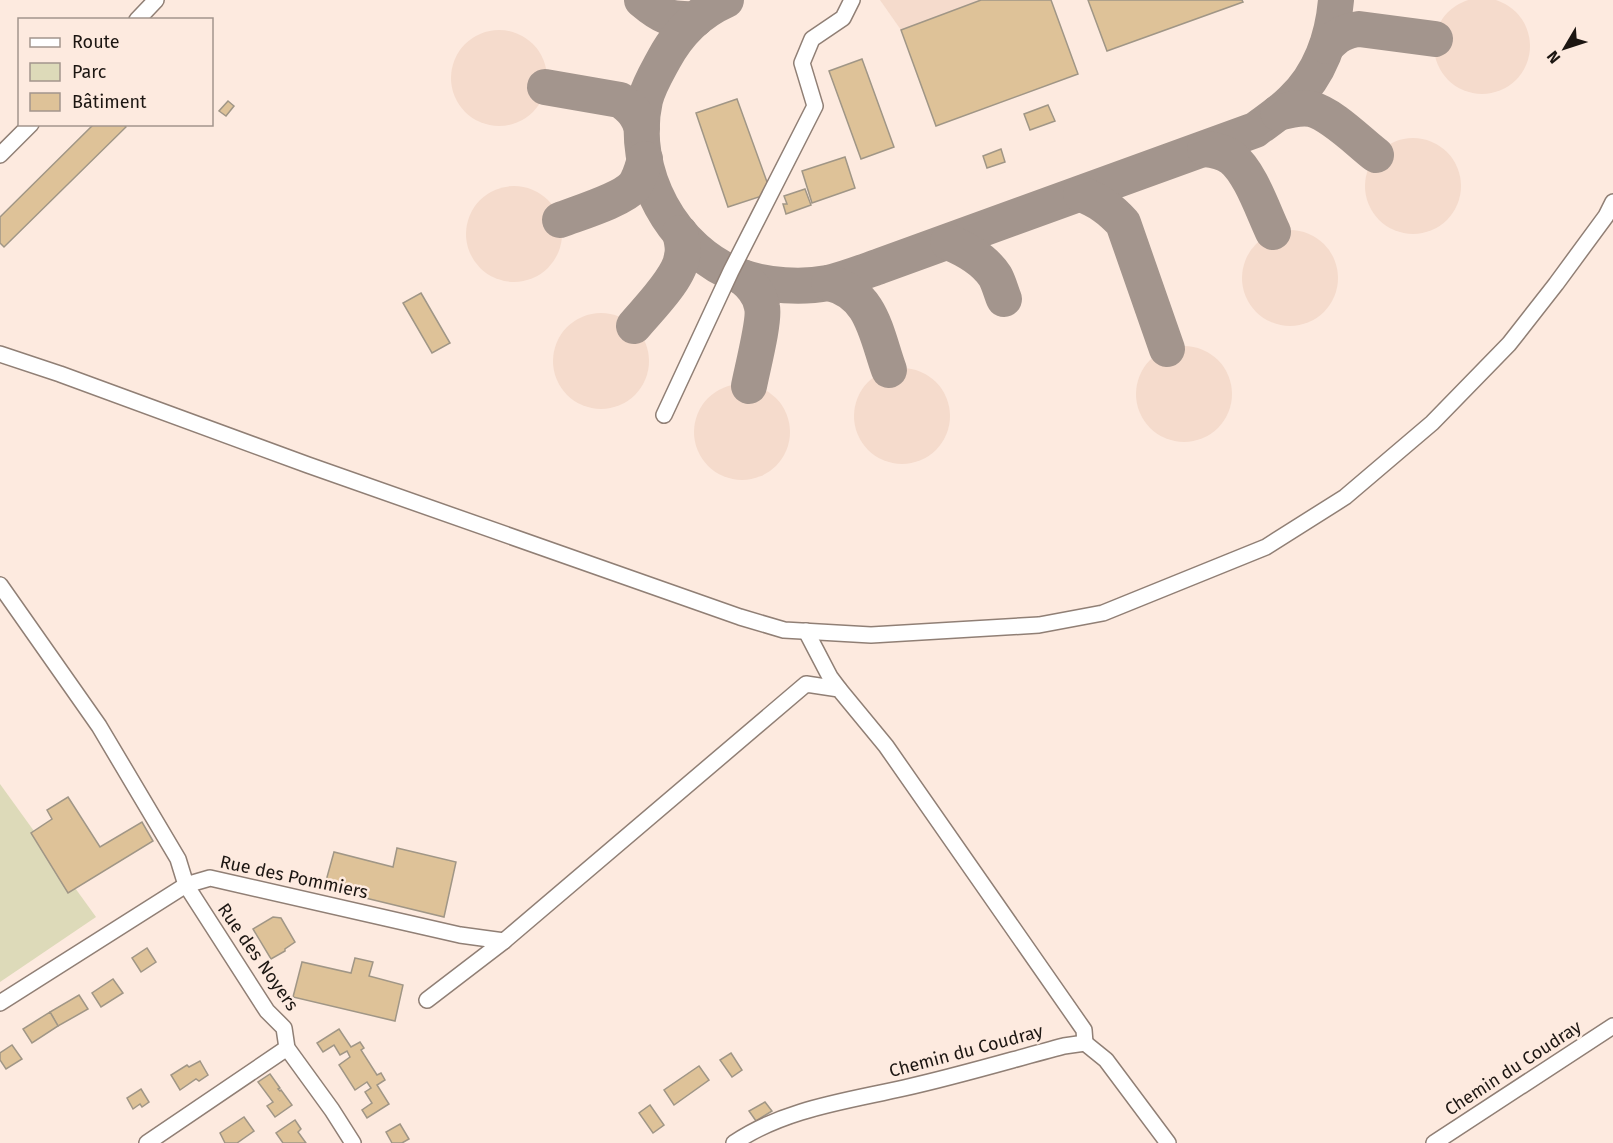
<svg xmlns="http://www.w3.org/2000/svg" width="1613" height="1143" font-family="'Fira Sans',sans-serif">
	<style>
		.built { fill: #f5dbcc }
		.green { fill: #dddab9 }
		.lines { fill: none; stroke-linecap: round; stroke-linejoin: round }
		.taxiway { stroke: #a3958d; stroke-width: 36 }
		.building { fill: #dec298; stroke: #a09686; stroke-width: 1.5 }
		.minor-casing { stroke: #907f75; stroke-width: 18 }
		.minor { stroke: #fff; stroke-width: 15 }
		.labels { text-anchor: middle; stroke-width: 5; stroke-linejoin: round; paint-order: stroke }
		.street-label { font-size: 18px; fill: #1c1612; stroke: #fdeadf }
	</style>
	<rect width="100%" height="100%" fill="#fdeadf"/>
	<!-- built -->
	<g class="built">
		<circle cx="1482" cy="46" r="48"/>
		<path d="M880 0H981L901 30Z"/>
		<circle cx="499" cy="78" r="48"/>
		<circle cx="1413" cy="186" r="48"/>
		<circle cx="514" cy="234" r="48"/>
		<circle cx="1290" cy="278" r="48"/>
		<circle cx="601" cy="361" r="48"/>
		<circle cx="1184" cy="394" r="48"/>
		<circle cx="902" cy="416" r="48"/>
		<circle cx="742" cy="432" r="48"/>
	</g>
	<!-- green -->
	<path class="green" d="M0 784 96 917 0 982Z"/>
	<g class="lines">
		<!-- taxiway -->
		<g class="taxiway">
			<path d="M642 0C662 17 669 20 696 19"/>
			<path d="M726 0C699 12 678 33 664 59 657 72 649 85 645 100 629 171 672 252 742 277 767 286 802 288 828 283 845 279 863 272 880 266L1255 130C1267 121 1281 112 1292 101 1320 75 1333 37 1336 0"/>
			<path d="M1327 46C1337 35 1345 31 1359 29L1435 39"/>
			<path d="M545 87 620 100C632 108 637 114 642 128"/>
			<path d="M1278 113C1289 110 1300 107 1311 109 1332 114 1359 142 1376 155"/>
			<path d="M1205 149C1215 150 1224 152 1232 158 1250 172 1263 211 1273 232"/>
			<path d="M1081 194C1099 201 1110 209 1123 223L1167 349"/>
			<path d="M560 220C578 213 622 200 634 186 640 178 642 169 645 159"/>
			<path d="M948 242C965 249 984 259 995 276 999 283 1001 292 1004 299"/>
			<path d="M742 277C752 285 760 294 762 307 765 320 752 370 749 386"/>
			<path d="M829 283C872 293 876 334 889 370"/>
			<path d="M634 326C648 309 680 278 682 256 684 248 682 241 680 233"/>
		</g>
	</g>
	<!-- building -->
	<g class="building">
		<path d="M981 0H1051L1078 74 936 126 901 30Z"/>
		<path d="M1088 0H1242L1243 2 1107 51Z"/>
		<path d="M862 59 894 147 861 159 829 71Z"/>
		<path d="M737 99 771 193 728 207 696 113Z"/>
		<path d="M228 101 234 106 226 116 219 111Z"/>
		<path d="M1048 105 1055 121 1030 130 1024 114Z"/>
		<path d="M94 124H124L126 127 4 247 0 243V217Z"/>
		<path d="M1001 149 1005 162 987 168 983 156Z"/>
		<path d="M845 157 855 188 812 203 802 171Z"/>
		<path d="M805 189 811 205 786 214 783 204H787L784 196Z"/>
		<path d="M421 293 450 343 432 353 403 303Z"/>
		<path d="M68 797 100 847 142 822 153 841 68 893 31 833 52 819 47 810Z"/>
		<path d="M397 848 456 862 444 917 324 888 334 852 393 867Z"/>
		<path d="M273 917 281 918 295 942 285 949V951L271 959 253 929Z"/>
		<path d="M147 948 156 962 141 972 132 958Z"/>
		<path d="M355 958 373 962 369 976 403 985 395 1021 293 997 302 962 351 973Z"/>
		<path d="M113 979 123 993 101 1007 92 993Z"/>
		<path d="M79 995 88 1009 58 1026 50 1012Z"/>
		<path d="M50 1012 58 1026 32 1043 23 1029Z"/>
		<path d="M339 1029 351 1047 360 1042 364 1048 361 1050 377 1075 381 1073 385 1080 377 1085 389 1104 367 1118 362 1110 372 1103 365 1092 371 1088 367 1082 355 1090 339 1065 350 1057 347 1051 340 1055 334 1045 323 1052 317 1043Z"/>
		<path d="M12 1045 22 1059 6 1069 0 1060V1053Z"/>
		<path d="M731 1053 742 1070 732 1077 720 1060Z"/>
		<path d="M200 1061 208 1075 199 1081 196 1079 180 1090 171 1075 187 1065 189 1067Z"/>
		<path d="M699 1066 709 1080 674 1105 664 1090Z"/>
		<path d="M270 1074 280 1088 278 1089 280 1091 281 1090 292 1105 275 1117 267 1106 273 1102 258 1082Z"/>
		<path d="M141 1089 149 1102 142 1107 140 1104 133 1109 127 1098Z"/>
		<path d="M765 1102 772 1111 756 1121 749 1111Z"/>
		<path d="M650 1105 664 1125 653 1133 639 1113Z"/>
		<path d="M244 1117 254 1131 237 1143H225L220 1133Z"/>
		<path d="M295 1120 301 1129 298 1132 306 1143H283L276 1133Z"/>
		<path d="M400 1124 409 1139 402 1143H392L386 1132Z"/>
	</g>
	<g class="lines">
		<defs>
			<g id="minor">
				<path d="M137 20 156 0"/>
				<path d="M0 155 31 124"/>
				<path d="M0 354 60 374 308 465 740 617 784 630 871 635 1039 625 1103 613 1266 547 1345 497 1432 423 1509 344 1556 284 1606 216 1613 202"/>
				<path d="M664 415 731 271 815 106 802 63 812 39 843 18 852 0"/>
				<path d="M0 585 99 726 178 859 186 885 267 1011 284 1028 287 1048 332 1110 353 1143"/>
				<path d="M806 631 830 677 839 689"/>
				<path d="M427 1000 504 941 806 684 839 689 886 746 1084 1030 1085 1043"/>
				<path d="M0 1003 186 885 210 878 460 935 504 941"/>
				<path d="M147 1143 287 1048"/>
				<path d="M734 1143C784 1109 847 1101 904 1088 958 1076 1011 1060 1064 1046L1085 1043 1106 1060 1168 1143"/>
				<path d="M1434 1143 1613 1026"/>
			</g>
		</defs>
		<!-- minor casing -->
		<use href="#minor" class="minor-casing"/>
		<!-- minor -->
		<use href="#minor" class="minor"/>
	</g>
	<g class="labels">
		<!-- street labels -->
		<g class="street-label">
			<text transform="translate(294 877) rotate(12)" y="6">Rue des Pommiers</text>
			<text transform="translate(258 957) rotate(55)" y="6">Rue des Noyers</text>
			<text transform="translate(966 1051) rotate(-15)" y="6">Chemin du Coudray</text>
			<text transform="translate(1513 1068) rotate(-33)" y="6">Chemin du Coudray</text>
		</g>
	</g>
	<!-- legend -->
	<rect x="18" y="18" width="195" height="108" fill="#fdeadf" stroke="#a3958d" stroke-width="1.5"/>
	<rect x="30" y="38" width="30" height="9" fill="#ffffff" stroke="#a3958d" stroke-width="1.5"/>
	<text x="72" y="48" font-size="18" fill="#1c1612">Route</text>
	<rect x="30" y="63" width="30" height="18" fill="#dddab9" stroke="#a3958d" stroke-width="1.5"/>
	<text x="72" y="78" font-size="18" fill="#1c1612">Parc</text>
	<rect x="30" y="93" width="30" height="18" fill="#dec298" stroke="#a3958d" stroke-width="1.5"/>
	<text x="72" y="108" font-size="18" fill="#1c1612">Bâtiment</text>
	<!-- north arrow -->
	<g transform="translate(1565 48) rotate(231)" stroke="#fdeadf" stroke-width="4.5" paint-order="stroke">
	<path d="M0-4.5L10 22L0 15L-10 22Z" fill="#1c1612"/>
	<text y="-9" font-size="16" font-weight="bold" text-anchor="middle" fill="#1c1612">N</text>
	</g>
</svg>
